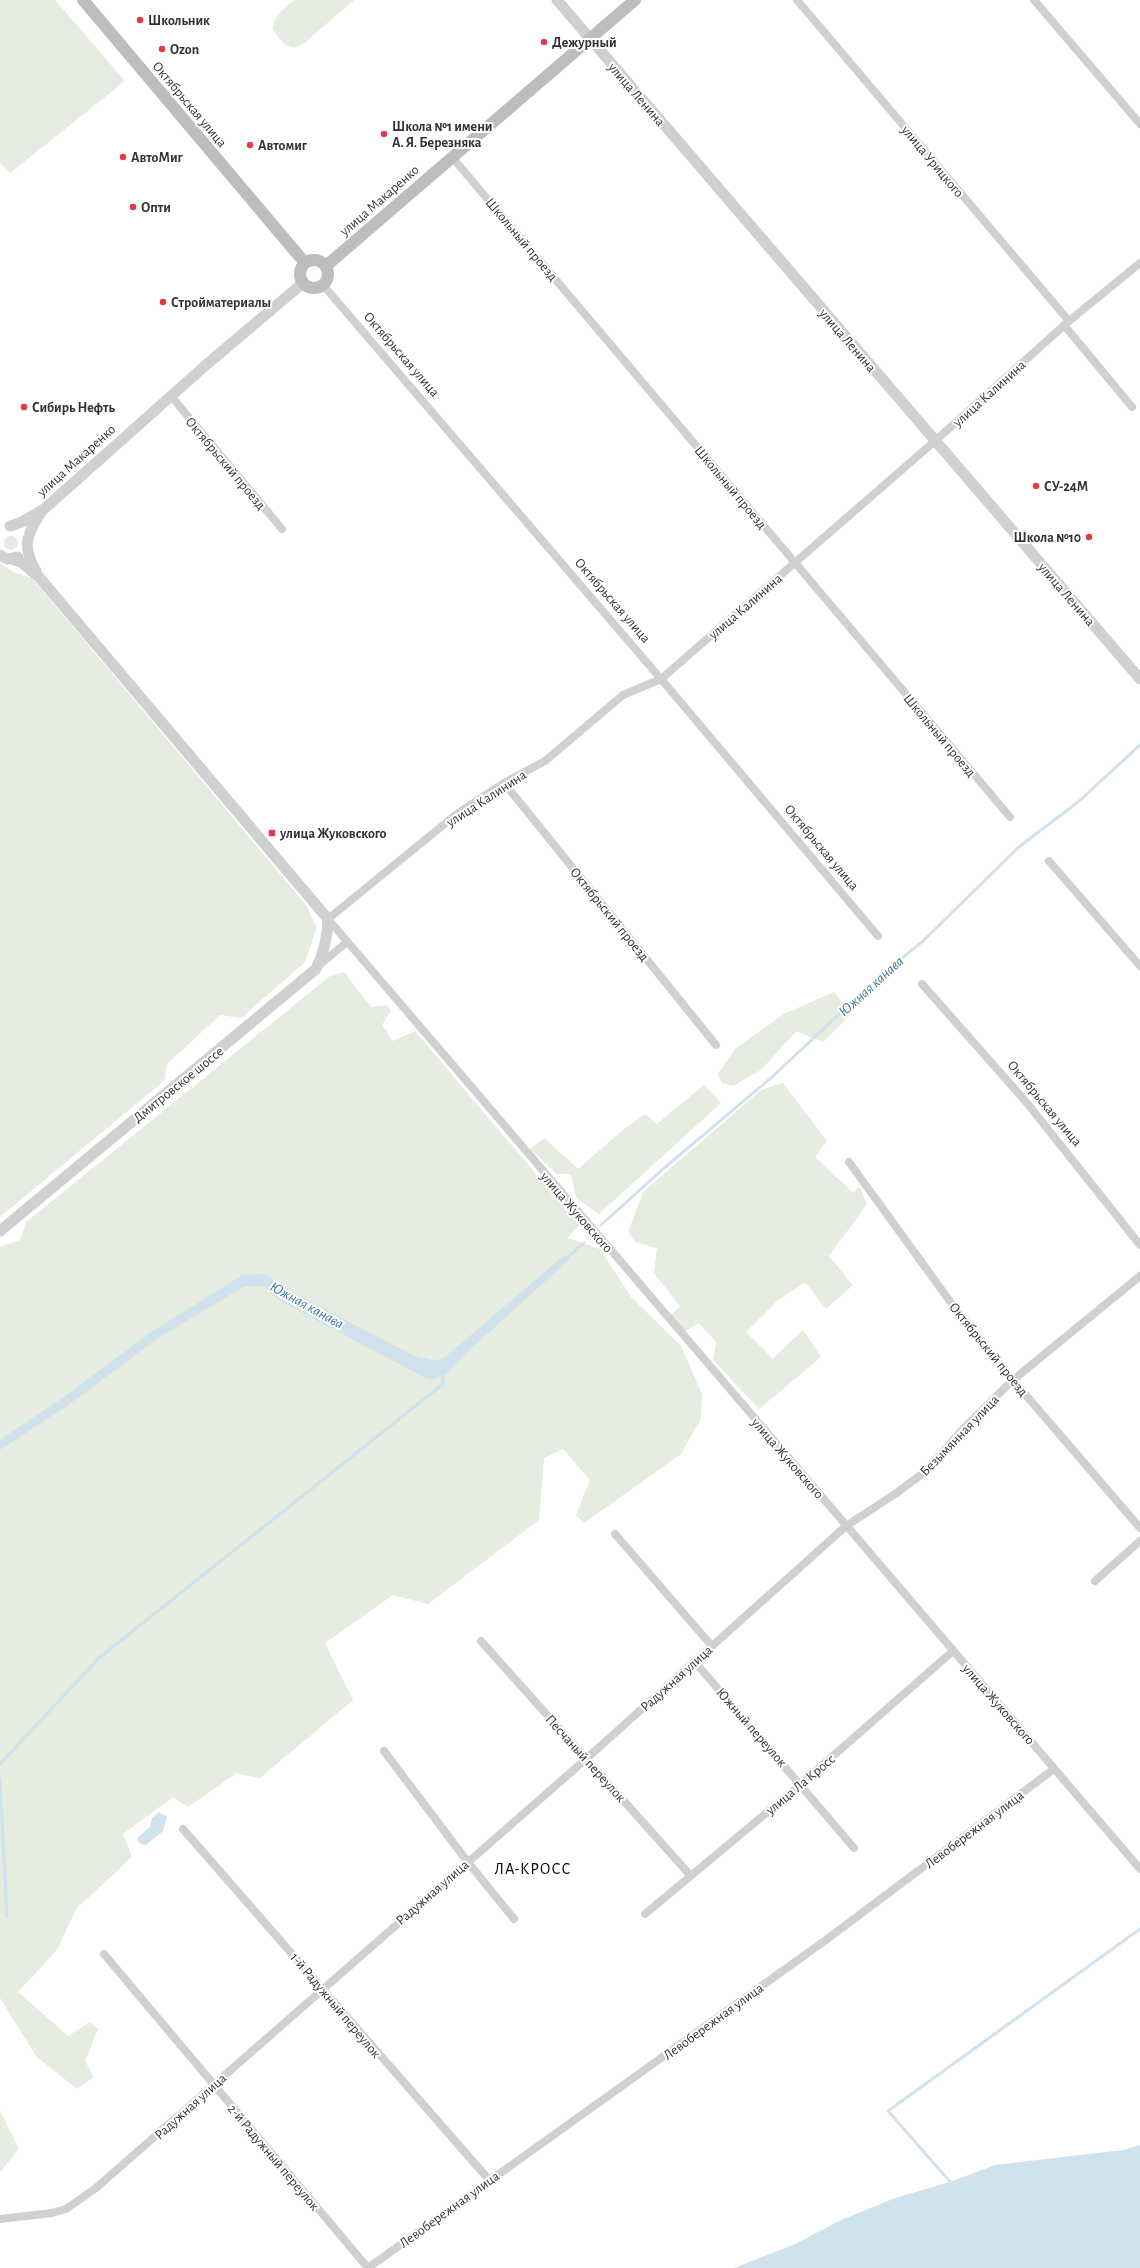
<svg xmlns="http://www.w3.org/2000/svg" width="1140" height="2268" font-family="'Alegreya Sans',sans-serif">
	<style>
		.green { fill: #e6ecdf }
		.water { fill: #cfe2ee }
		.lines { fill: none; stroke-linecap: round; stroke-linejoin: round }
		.stream { stroke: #cfe2ee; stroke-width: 3 }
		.minor { stroke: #d0d0d0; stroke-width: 8 }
		.tertiary { stroke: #d0d0d0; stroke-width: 11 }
		.secondary { stroke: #bdbdbd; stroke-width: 12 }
		.poi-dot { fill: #e63946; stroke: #fff; stroke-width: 1.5 }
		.labels { text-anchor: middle; stroke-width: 4; stroke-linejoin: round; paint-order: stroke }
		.poi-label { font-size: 14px; font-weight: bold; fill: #333; stroke: #fff; text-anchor: start }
		.street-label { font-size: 14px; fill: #333; stroke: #fff }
		.water-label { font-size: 15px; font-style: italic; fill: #3f7597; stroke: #fff }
		.quarter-label { font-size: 16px; letter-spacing: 1px; fill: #000; stroke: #fff }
	</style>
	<rect width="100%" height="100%" fill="#fff"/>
	<!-- green -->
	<g class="green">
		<path d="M0 0H55L125 81 10 173 0 163Z"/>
		<path d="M294 0H354L303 44 294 48 285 45 273 30C274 15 284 9 294 0Z"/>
		<circle cx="11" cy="543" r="7"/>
		<path d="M0 563 13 572 32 578 306 905 317 927 305 962 241 1018 220 1015 167 1064 165 1080 0 1217Z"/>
		<path d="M344 972 371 1007 387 1005 391 1011 382 1025 393 1041 415 1031 579 1225 568 1238 600 1249 631 1297 681 1346 702 1394 701 1418 681 1454 584 1523 576 1515 590 1480 563 1449 544 1458 539 1520 428 1604 393 1595 325 1643 353 1700 260 1778 237 1773 188 1807 173 1797 123 1834 132 1857 77 1908 57 1950 18 1992 68 2036 90 2022 98 2029 85 2061 94 2077 77 2089 36 2056 0 1998V1247L20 1240 26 1222 330 976Z"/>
		<path d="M834 992 852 1013 823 1042 796 1031 761 1070 733 1086 722 1083 718 1074 735 1049 784 1014Z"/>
		<path d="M783 1083 827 1141 815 1157 852 1192 860 1187 867 1204 829 1256 853 1285 826 1309 805 1282 776 1302 746 1332 773 1359 803 1330 821 1357 759 1409 713 1360 716 1342 699 1323 682 1333 669 1317 680 1306 654 1273 657 1248 635 1242 628 1232 643 1192 761 1090Z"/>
		<path d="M704 1085 721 1103 599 1214 576 1198 571 1174H557L530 1149 544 1138 578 1169 623 1130 645 1114 657 1124Z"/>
		<path d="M0 2111 19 2149 0 2172Z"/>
	</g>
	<!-- water -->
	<g class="water">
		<path d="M570 1255 569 1260 467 1352 445 1375 429 1380 282 1302 263 1286H245L158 1338 67 1406 0 1450V1440L61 1399 151 1332 243 1275 264 1274 302 1297 414 1356 436 1361 445 1357 561 1258Z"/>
		<path d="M159 1812 167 1817 163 1831 146 1845 139 1843 137 1838 150 1827 152 1818Z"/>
		<path d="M1140 2145V2268H734L793 2245 841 2220 895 2198 950 2182 995 2165 1123 2150Z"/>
	</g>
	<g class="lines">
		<!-- stream -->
		<g class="stream">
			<path d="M601 1225 663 1169 771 1078 880 976 923 941 1020 846 1078 802 1140 745"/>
			<path d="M567 1258 584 1243"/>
			<path d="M0 1764 99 1658 443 1384 442 1373"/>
			<path d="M0 1779 7 1917"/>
			<path d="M952 2184 888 2111 1140 1929"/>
		</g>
		<!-- minor -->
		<g class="minor">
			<path d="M797 0 1069 321"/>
			<path d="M1034 0 1140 124"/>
			<path d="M452 157 1010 817"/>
			<path d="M1140 263 1069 321 935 441 661 679 623 695 545 761 504 783 458 813 328 919 1140 1869"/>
			<path d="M323 285 661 679 878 936"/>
			<path d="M1064 325 1132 407"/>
			<path d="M171 396 282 529"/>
			<path d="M504 783 716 1045"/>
			<path d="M1049 861 1140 966"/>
			<path d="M318 966 347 942"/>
			<path d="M922 984 1027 1103 1140 1245"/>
			<path d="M849 1162 949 1300 1013 1380 1140 1528"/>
			<path d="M615 1534 711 1645"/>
			<path d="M1095 1581 1140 1541"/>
			<path d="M481 1641 690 1875"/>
			<path d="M695 1662 854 1848"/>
			<path d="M384 1751 467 1861 514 1919"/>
			<path d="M183 1829 490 2181"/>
			<path d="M645 1914 801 1784 953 1651"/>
			<path d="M104 1954 368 2268 830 1937 1054 1769"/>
			<path d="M0 2219 52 2213 66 2209 96 2188 586 1759 846 1526 895 1494 926 1471 965 1427 1013 1380 1140 1276"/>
		</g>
		<!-- tertiary -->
		<g class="tertiary">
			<path d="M557 0 1140 679"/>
			<path d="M10 526 22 522 44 509 206 365 303 283"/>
			<path d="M0 555 7 559 18 557"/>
			<path d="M36 571C22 547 26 535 41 513"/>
			<path d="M0 1231 316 969C324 952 328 938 328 919L39 577 21 562 12 559"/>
		</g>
		<!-- secondary -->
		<g class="secondary">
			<path d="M83 0 305 263"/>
			<circle cx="314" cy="274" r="14"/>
			<path d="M326 266 635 0"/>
		</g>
	</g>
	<!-- markers -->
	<g class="poi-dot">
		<circle cx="140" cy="20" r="4"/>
		<circle cx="544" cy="42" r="4"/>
		<circle cx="162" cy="49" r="4"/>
		<circle cx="384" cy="134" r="4"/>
		<circle cx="250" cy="145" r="4"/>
		<circle cx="123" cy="157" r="4"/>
		<circle cx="133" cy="207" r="4"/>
		<circle cx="163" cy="302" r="4"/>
		<circle cx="24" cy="407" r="4"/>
		<circle cx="1036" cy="486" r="4"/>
		<circle cx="1089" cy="537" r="4"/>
		<rect x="268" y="829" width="8" height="8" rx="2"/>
	</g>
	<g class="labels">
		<!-- poi labels -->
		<g class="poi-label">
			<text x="148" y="25">Школьник</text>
			<text x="552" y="47">Дежурный</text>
			<text x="170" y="54">Ozon</text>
			<text x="392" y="131">Школа №1 имени<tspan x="392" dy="16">А. Я. Березняка</tspan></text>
			<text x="258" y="150">Автомиг</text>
			<text x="131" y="162">АвтоМиг</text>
			<text x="141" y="212">Опти</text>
			<text x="171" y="307">Стройматериалы</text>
			<text x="32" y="412">Сибирь Нефть</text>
			<text x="1044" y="491">СУ-24М</text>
			<text x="1081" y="542" text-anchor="end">Школа №10</text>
			<text x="280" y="838">улица Жуковского</text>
		</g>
		<!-- street labels -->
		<g class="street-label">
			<text transform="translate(637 94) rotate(49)" y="5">улица Ленина</text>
			<text transform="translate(190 104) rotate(50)" y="5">Октябрьская улица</text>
			<text transform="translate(933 161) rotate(50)" y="5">улица Урицкого</text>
			<text transform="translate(379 200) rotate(-41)" y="5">улица Макаренко</text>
			<text transform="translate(522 239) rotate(50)" y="5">Школьный проезд</text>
			<text transform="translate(848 340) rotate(49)" y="5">улица Ленина</text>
			<text transform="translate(402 354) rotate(49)" y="5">Октябрьская улица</text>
			<text transform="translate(989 393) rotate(-42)" y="5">улица Калинина</text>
			<text transform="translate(76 460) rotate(-42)" y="5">улица Макаренко</text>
			<text transform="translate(226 463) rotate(50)" y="5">Октябрьский проезд</text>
			<text transform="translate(731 487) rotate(50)" y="5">Школьный проезд</text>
			<text transform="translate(1067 594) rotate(49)" y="5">улица Ленина</text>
			<text transform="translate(613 600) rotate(49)" y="5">Октябрьская улица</text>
			<text transform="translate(745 606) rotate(-41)" y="5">улица Калинина</text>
			<text transform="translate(940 735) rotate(50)" y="5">Школьный проезд</text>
			<text transform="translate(486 798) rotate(-33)" y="5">улица Калинина</text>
			<text transform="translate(822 847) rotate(50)" y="5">Октябрьская улица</text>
			<text transform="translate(610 914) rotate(51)" y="5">Октябрьский проезд</text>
			<text transform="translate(178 1084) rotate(-39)" y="5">Дмитровское шоссе</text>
			<text transform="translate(1045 1103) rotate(50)" y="5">Октябрьская улица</text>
			<text transform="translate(577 1212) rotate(49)" y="5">улица Жуковского</text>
			<text transform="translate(989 1349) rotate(51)" y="5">Октябрьский проезд</text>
			<text transform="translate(959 1435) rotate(-46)" y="5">Безымянная улица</text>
			<text transform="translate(788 1458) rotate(49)" y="5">улица Жуковского</text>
			<text transform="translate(676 1678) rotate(-42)" y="5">Радужная улица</text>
			<text transform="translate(999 1704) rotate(49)" y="5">улица Жуковского</text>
			<text transform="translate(752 1727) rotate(49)" y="5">Южный переулок</text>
			<text transform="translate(586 1758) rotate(48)" y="5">Песчаный переулок</text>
			<text transform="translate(800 1784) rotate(-40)" y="5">улица Ла Кросс</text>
			<text transform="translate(974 1829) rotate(-37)" y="5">Левобережная улица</text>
			<text transform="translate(432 1892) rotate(-41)" y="5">Радужная улица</text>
			<text transform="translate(336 2005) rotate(50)" y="5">1-й Радужный переулок</text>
			<text transform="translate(713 2021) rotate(-36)" y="5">Левобережная улица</text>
			<text transform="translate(190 2106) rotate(-42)" y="5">Радужная улица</text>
			<text transform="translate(274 2157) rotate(50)" y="5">2-й Радужный переулок</text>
			<text transform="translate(449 2209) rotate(-36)" y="5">Левобережная улица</text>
		</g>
		<!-- water labels -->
		<g class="water-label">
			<text transform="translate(871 986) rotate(-42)" y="5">Южная канава</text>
			<text transform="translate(307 1305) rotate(29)" y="5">Южная канава</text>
		</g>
		<!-- quarter labels -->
		<g class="quarter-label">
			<text x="533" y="1874">ЛА-КРОСС</text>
		</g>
	</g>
</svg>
